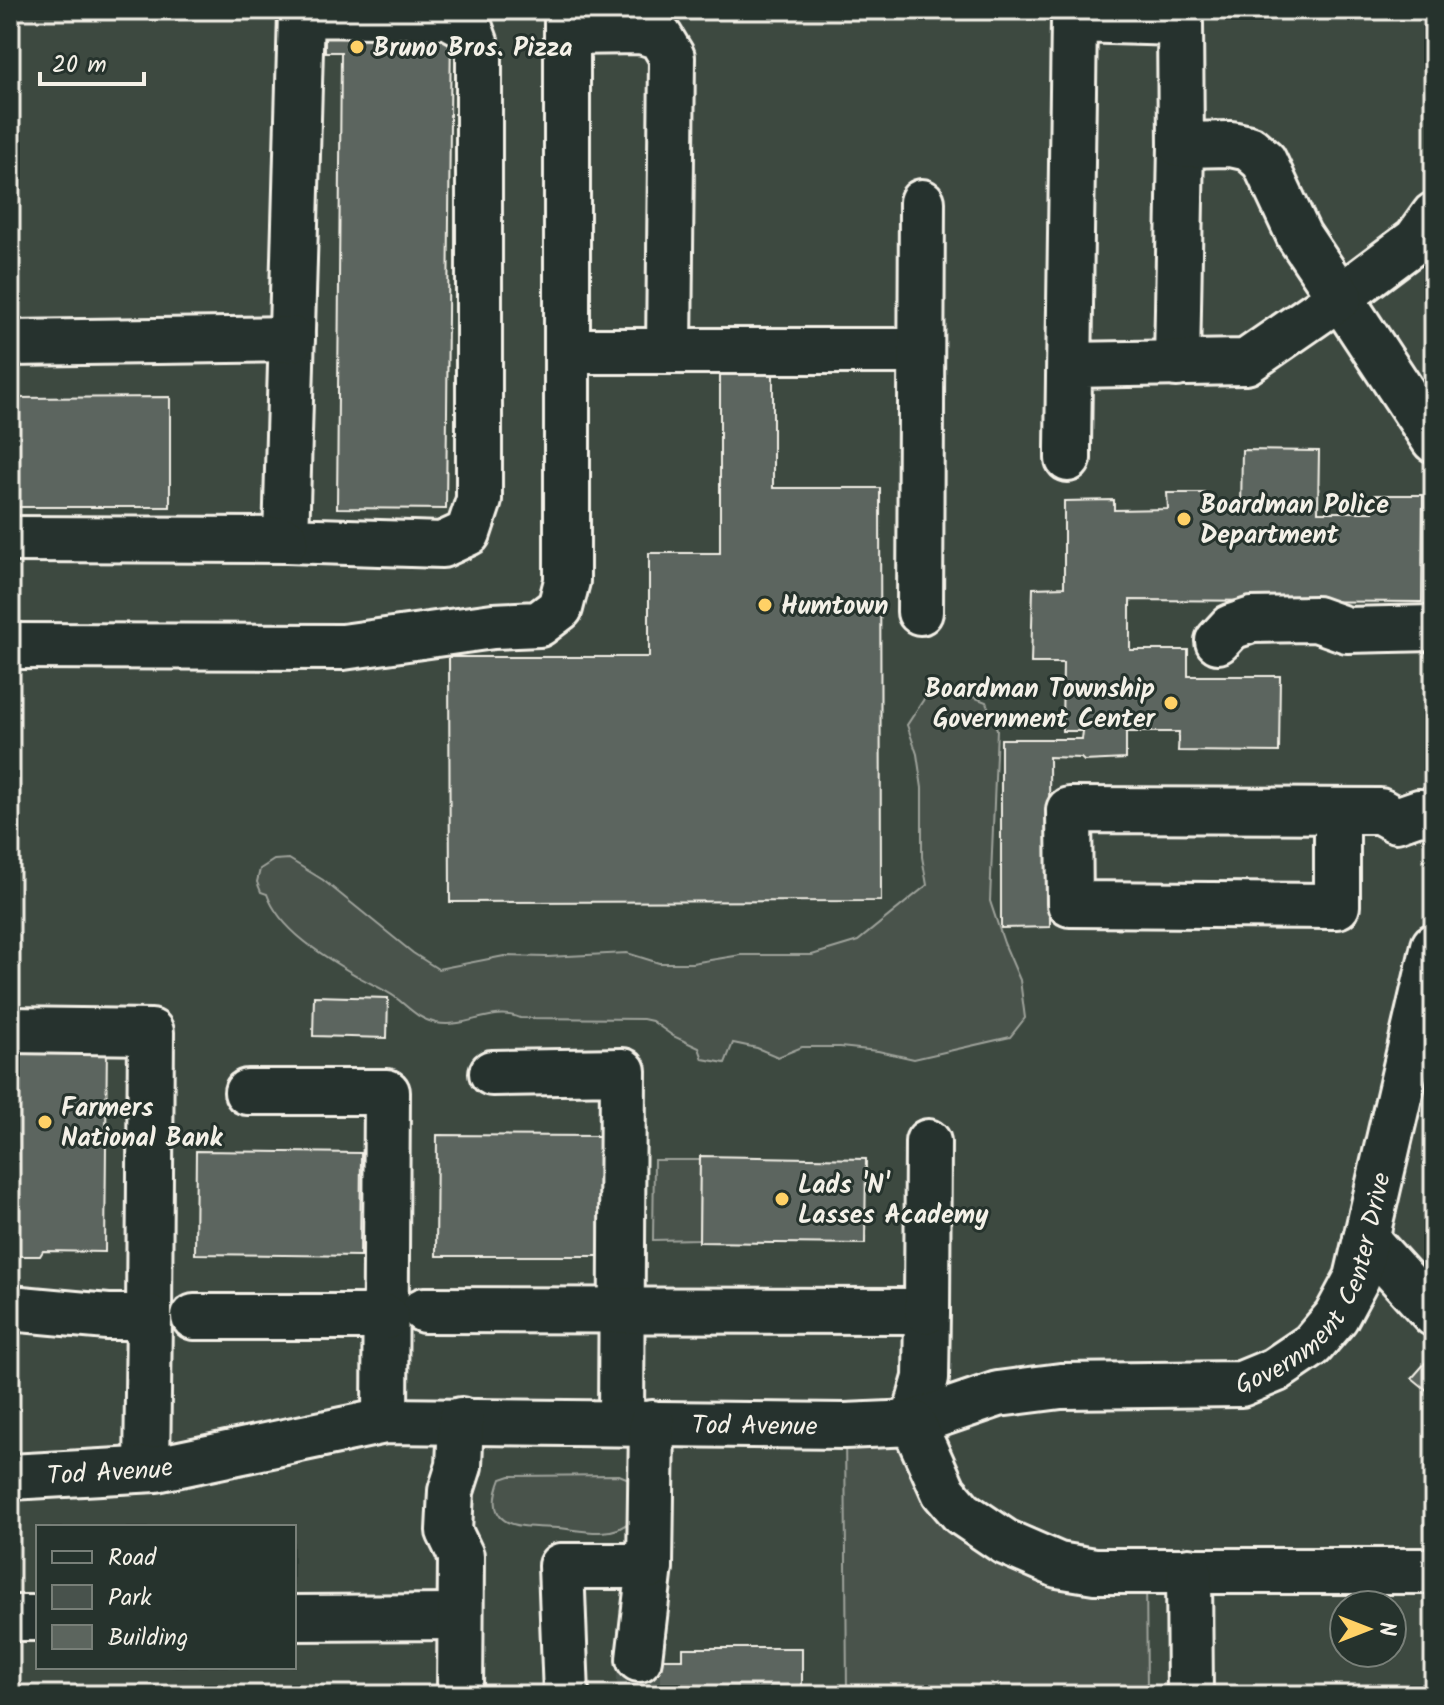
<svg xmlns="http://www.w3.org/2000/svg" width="1444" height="1705" font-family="Kalam,sans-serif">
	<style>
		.built { fill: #3c4841; fill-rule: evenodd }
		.green { fill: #48524c; stroke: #9ea29a; stroke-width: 2 }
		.building { fill: #5c655e; stroke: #f4f1e8; stroke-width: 2 }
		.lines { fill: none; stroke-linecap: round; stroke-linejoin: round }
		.minor-tunnel { stroke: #4c564f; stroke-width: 44; stroke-dasharray: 44 22; stroke-linecap: butt }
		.minor-casing { stroke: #f4f1e8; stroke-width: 50 }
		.minor { stroke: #26332d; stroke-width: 44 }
		.poi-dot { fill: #ffd166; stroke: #26332d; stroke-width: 3 }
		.labels { text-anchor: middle; stroke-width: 6; stroke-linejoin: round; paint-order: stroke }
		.poi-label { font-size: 26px; font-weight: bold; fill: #f4f1e8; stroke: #26332d; text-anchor: start }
		.street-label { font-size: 26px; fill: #f4f1e8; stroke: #26332d }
	</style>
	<rect width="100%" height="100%" fill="#2e3b34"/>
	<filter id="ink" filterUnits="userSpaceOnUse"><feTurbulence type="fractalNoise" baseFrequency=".0125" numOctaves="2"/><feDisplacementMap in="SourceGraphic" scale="16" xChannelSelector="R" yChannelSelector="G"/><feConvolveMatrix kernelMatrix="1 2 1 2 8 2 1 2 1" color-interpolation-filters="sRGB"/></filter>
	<g filter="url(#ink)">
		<!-- built -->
		<path class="built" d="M10 10H1434V1695H1147L1146 1570 1095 1571 845 1427 847 1695H10ZM38 1527H294V1667H38ZM1344 1605H1392V1653H1344Z"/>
		<!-- green -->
		<g class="green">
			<path d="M963 693 986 702 997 729 990 901 1004 943 1020 980 1025 1018 1010 1037 914 1059 878 1051 840 1047H802L778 1057 757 1048 733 1043 725 1063 703 1059 699 1048 673 1036 652 1021 643 1019 520 1018C493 1006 466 1029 436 1023 418 1019 409 1008 395 997 384 989 369 983 357 976 325 957 280 931 267 894L261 892 257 882 260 869 274 860 289 859 323 880 413 953 438 969 504 956 547 957 627 953 659 963H692L741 955H812L858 941 927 885 922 857V788L917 754 907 725 926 696Z"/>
			<path d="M654 1160H700L699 1239 653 1240Z"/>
			<path d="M913 1423 962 1513 1146 1570 1147 1695H847L845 1426Z"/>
			<path d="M619 1475 629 1479 630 1521C613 1539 581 1530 558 1528 524 1526 480 1532 501 1479L510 1476Z"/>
		</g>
		<!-- building -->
		<g class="building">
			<path d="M325 24 451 25 446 509 337 508 341 52H325Z"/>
			<path d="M773 374V488H880L881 901 450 902 449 657H649V553H720V375Z"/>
			<path d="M170 397V507H10V398Z"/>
			<path d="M1242 450 1319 451 1318 512H1373L1374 495H1423L1422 602 1130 600V650H1188V676H1280L1279 752 1178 751 1179 732H1126V759L1084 761 1081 758 1049 757 1050 927 1001 928V739H1082L1083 731H1062L1063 663H1031L1033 588 1064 587V501L1114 500V510L1168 509 1167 493H1207V511L1241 510Z"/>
			<path d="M314 996 388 998 387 1038 313 1036Z"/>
			<path d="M10 1039 107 1040 105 1252 43 1251 40 1256H10Z"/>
			<path d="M437 1135 601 1136V1256H436Z"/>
			<path d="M196 1151 361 1153 360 1256 195 1254Z"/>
			<path d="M700 1156 866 1159 865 1244 699 1242Z"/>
			<path d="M1434 1353V1396L1412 1378Z"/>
			<path d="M683 1648H802V1695H631L632 1659H683Z"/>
		</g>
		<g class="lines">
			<!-- minor-tunnel -->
			<path class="minor-tunnel" d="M639 1659V1695"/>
			<defs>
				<g id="minor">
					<path d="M301 14 448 16 470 28 479 53V500L468 533 442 545 286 540 301 14V10"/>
					<path d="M567 32 641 31 660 37 672 57 669 351"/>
					<path d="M1434 215 1416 240 1340 297 1434 440"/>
					<path d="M10 343 292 339"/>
					<path d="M567 351H921"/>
					<path d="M1177 364 1181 145"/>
					<path d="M1068 459V448L1074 20 1180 23 1181 145 1231 144 1249 148 1264 161 1299 236 1340 297 1246 362 1070 365"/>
					<path d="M10 539 286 540"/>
					<path d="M920 612 922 202"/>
					<path d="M1218 641 1231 627 1252 620 1316 619 1347 630 1434 628"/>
					<path d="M10 646 343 647 493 626 539 624 560 608 567 581V10"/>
					<path d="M1337 812V906L1070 904 1069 810 1380 811 1396 820 1419 812 1434 813"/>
					<path d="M10 1030 151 1032 149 1317"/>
					<path d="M492 1073 623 1071 621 1422"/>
					<path d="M247 1092H387L385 1421"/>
					<path d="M1366 1239 1434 1314"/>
					<path d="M10 1308 108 1317H149L147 1469"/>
					<path d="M424 1310 927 1311 926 1378 913 1423"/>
					<path d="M927 1311 928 1142"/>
					<path d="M194 1317H386"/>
					<path id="s1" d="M913 1423 998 1394 1061 1386 1241 1384 1275 1370 1312 1345 1336 1317 1357 1278 1434 946"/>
					<path id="s2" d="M10 1477 156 1469 385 1421 845 1426 913 1423 944 1492 962 1513 1005 1542 1058 1565 1095 1571H1434"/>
					<path d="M1189 1570 1190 1695"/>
					<path d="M10 1618H38"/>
					<path d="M294 1618 460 1617"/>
					<path d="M639 1659 650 1566"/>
					<path d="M460 1695 461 1556 449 1531 451 1491 459 1466 461 1420"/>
					<path d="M566 1695 561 1566H650L652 1423"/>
				</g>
			</defs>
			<!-- minor casing -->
			<use href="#minor" class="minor-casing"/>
			<!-- minor -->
			<use href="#minor" class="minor"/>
		</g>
	</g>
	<!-- markers -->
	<g class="poi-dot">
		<circle cx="357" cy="47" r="8"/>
		<circle cx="1184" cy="519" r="8"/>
		<circle cx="765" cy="605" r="8"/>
		<circle cx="1171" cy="703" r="8"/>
		<circle cx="45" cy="1122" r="8"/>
		<circle cx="782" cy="1199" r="8"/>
	</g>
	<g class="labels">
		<!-- poi labels -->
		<g class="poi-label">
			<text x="373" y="56">Bruno Bros. Pizza</text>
			<text x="1200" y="513">Boardman Police<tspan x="1200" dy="30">Department</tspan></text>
			<text x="781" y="614">Humtown</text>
			<text x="1155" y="697" text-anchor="end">Boardman Township<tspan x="1155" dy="30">Government Center</tspan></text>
			<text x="61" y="1116">Farmers<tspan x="61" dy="30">National Bank</tspan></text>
			<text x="798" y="1193">Lads 'N'<tspan x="798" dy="30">Lasses Academy</tspan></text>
		</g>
		<!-- street labels -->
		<g class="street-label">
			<text dy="9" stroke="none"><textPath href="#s1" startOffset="466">Government Center Drive</textPath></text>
			<text dy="9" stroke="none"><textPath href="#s2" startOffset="750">Tod Avenue</textPath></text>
			<text dy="9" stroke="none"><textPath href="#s2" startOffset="100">Tod Avenue</textPath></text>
		</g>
	</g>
	<!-- margin -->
	<rect width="1444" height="1705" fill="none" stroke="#26332d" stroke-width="40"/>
	<rect x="20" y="20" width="1404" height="1665" fill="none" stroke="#f4f1e8" stroke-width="3" filter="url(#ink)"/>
	<!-- legend -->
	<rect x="36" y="1525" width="260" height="144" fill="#26332d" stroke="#787f78" stroke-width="2"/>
	<rect x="52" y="1551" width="40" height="12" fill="#26332d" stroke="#787f78" stroke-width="2"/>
	<text x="108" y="1565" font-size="24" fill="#f4f1e8">Road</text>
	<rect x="52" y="1585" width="40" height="24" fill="#48524c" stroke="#787f78" stroke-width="2"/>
	<text x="108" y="1605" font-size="24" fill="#f4f1e8">Park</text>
	<rect x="52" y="1625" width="40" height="24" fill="#5c655e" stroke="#787f78" stroke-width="2"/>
	<text x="108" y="1645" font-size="24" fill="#f4f1e8">Building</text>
	<!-- north arrow -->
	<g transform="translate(1368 1629) rotate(90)"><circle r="38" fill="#26332d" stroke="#787f78" stroke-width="2"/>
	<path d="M0-6L14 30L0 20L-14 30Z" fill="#ffd166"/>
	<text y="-12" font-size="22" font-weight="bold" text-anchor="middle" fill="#f4f1e8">N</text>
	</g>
	<!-- scale -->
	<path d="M40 72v12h104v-12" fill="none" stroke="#f4f1e8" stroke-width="4"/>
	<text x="52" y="72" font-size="24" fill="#f4f1e8" stroke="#26332d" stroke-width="6" paint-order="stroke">20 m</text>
</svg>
